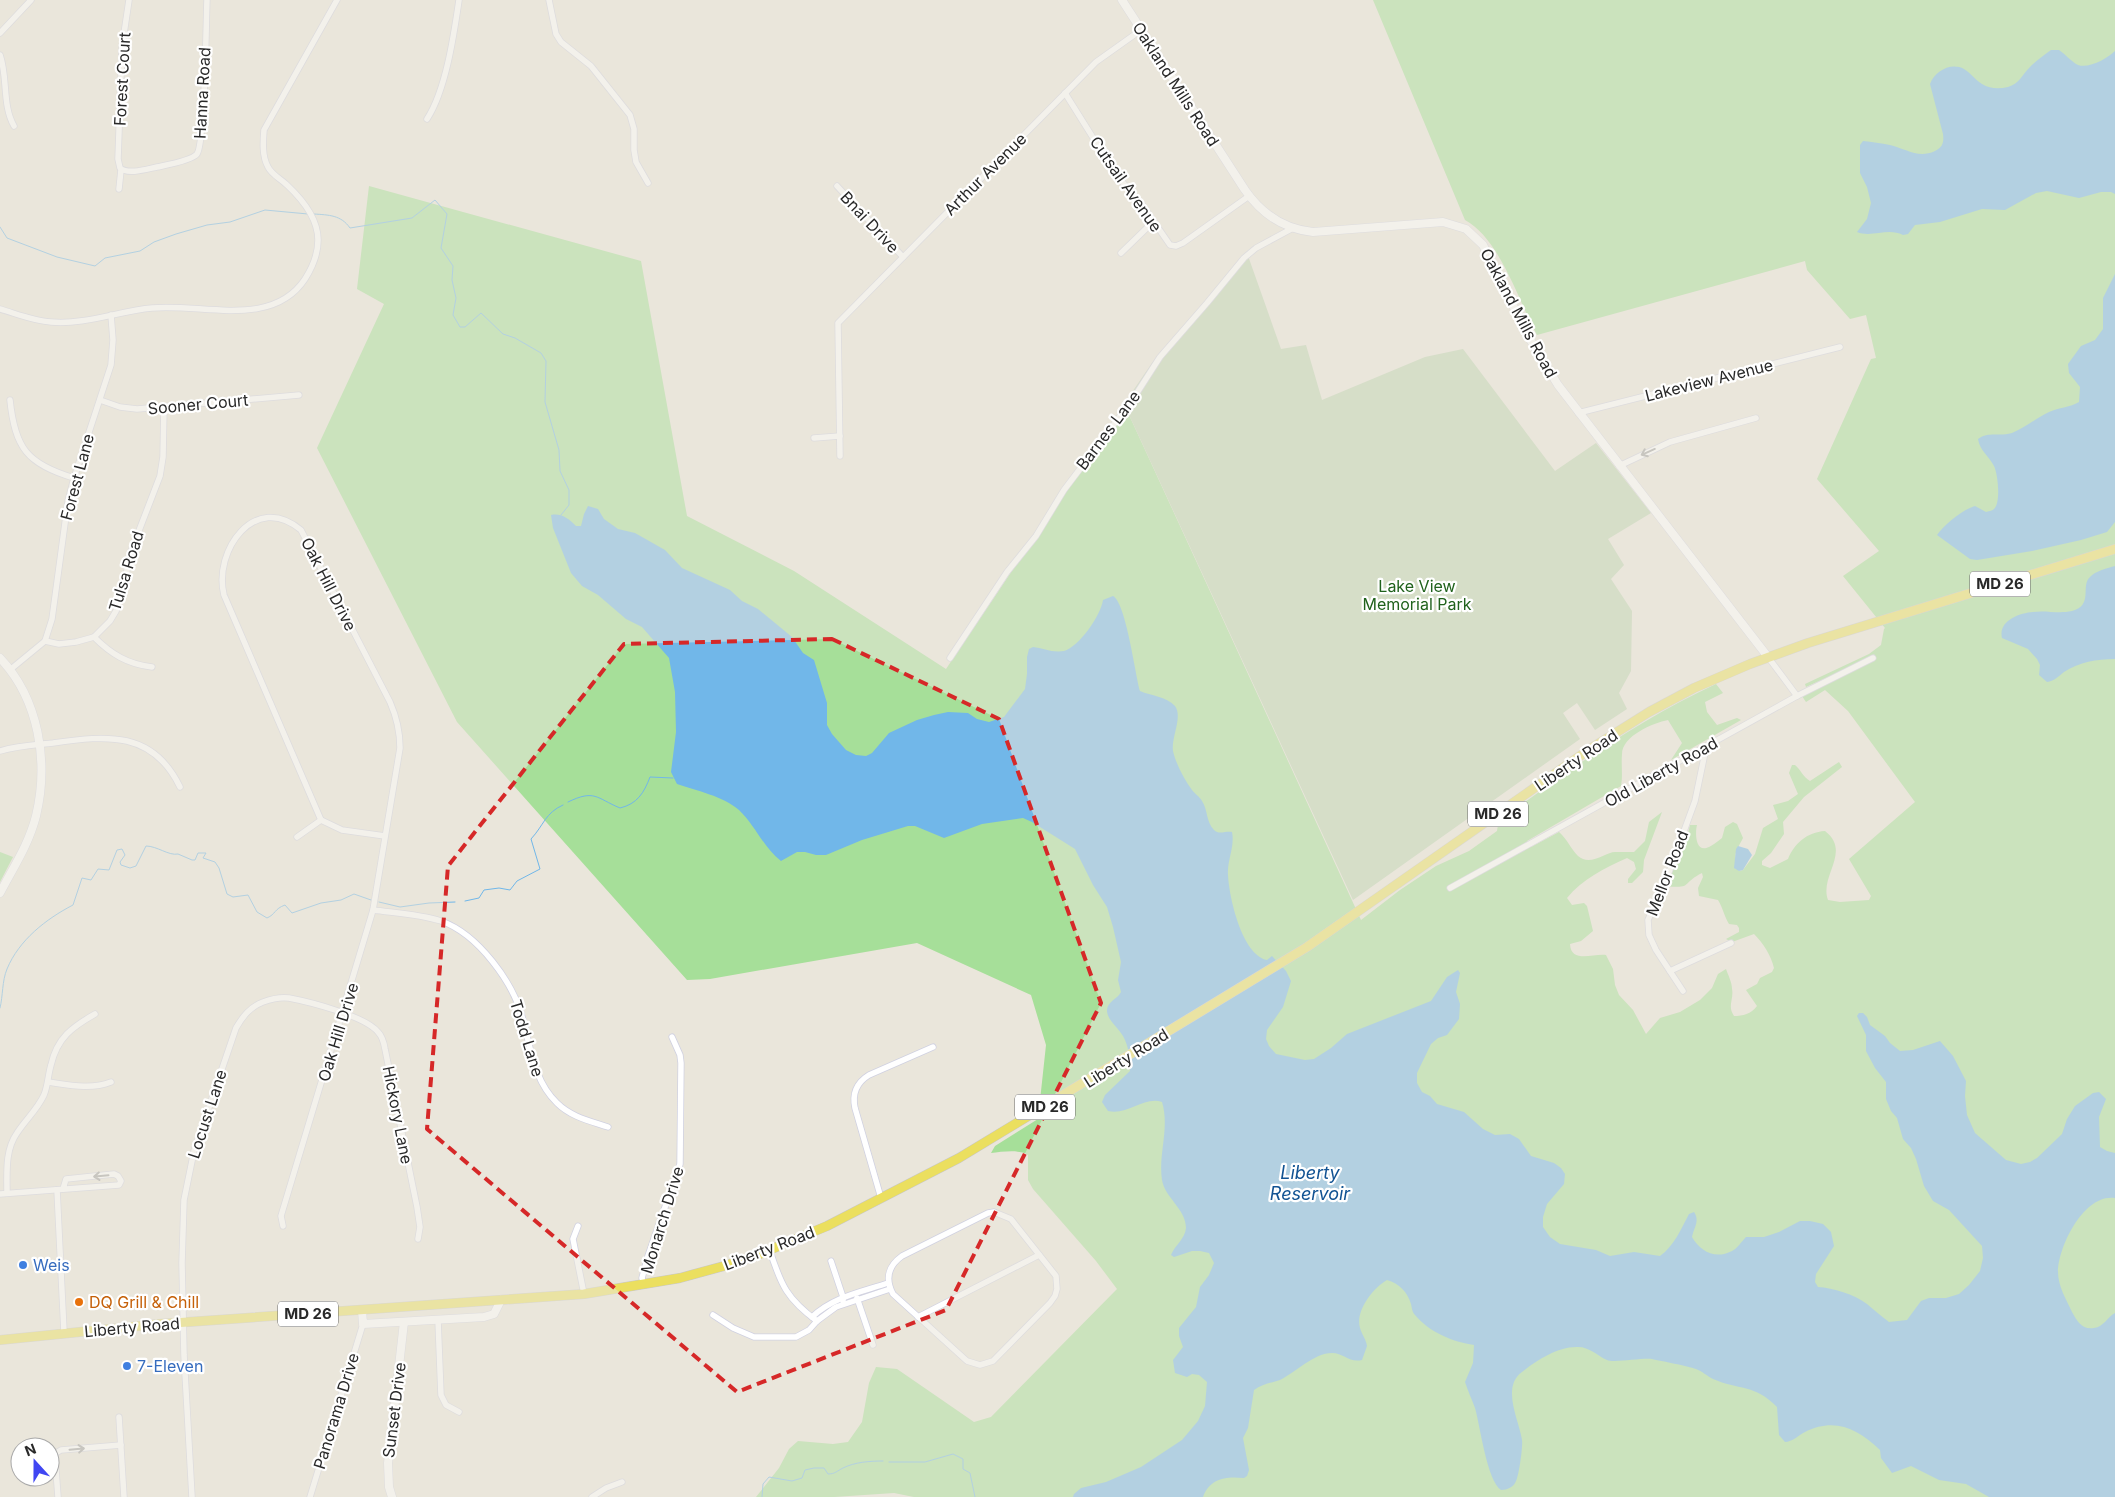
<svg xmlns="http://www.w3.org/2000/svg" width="2115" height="1497" font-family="Inter,sans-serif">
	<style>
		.green { fill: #a6df99 }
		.cemetery { fill: #bed4b2 }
		.water { fill: #71b7e9 }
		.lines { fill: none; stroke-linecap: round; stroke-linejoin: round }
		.stream { stroke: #71b7e9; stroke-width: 1 }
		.minor-casing { stroke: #d0d1e1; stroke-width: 7 }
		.tertiary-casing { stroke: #d0d1e1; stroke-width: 9 }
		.primary-casing { stroke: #c7c7c7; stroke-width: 10 }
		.minor { stroke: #fff; stroke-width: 5.5 }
		.tertiary { stroke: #fff; stroke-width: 8 }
		.primary { stroke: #ebdf5f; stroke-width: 9 }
		.oneway { stroke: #9f9f9f }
		.marked { fill: none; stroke: #d62828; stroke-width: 4; stroke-dasharray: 10 6; stroke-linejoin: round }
		.shop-dot { fill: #3f7fe0; stroke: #fff; stroke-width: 2 }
		.food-dot { fill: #e8710a; stroke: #fff; stroke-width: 2 }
		.labels { text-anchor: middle; stroke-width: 4.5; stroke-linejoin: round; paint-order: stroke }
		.shield { fill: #fff; stroke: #696969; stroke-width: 1 }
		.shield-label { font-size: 15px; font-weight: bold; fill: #292929 }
		.street-label { font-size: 16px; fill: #292929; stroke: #fff }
		.park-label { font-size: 16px; fill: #20621c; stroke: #fff }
		.shop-label { font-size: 16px; fill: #366cbe; stroke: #fff; text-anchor: start }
		.food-label { font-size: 16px; fill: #c56008; stroke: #fff; text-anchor: start }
		.water-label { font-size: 18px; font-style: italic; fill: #125393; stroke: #fff }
	</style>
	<rect width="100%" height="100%" fill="#eae6db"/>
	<!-- green -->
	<g class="green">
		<path d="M1373 0H2115V1497H914L894 1493 834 1497H756L779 1468 789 1449 798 1441 833 1444 848 1442 862 1422 869 1383 876 1367 897 1369 974 1422 991 1417 1117 1289 1096 1261 1033 1189 1028 1180V1155C1019 1149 1002 1152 991 1153L995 1146 1038 1119 1046 1045 1031 995 917 943 710 979 687 980 457 722 317 448 384 304 357 289 369 186 641 261 687 516 794 571 946 669 1124 404 1361 920 1400 890 1436 866 1469 851 1497 831 1498 825 1506 816C1573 767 1640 719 1716 684L1723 693 1705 702 1707 712 1717 725 1737 718 1741 720 1671 760 1682 743 1668 720C1653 723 1622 736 1622 754 1621 765 1623 775 1621 786L1527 841 1531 847 1559 832C1567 839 1571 849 1578 856 1590 867 1606 852 1615 852 1621 852 1628 852 1634 852L1645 841 1649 822 1662 812 1644 860 1643 872 1632 883H1628V879L1636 869 1634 862 1627 858C1605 868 1582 879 1567 898L1572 905 1584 903 1587 906 1593 931 1581 941 1570 944C1571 964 1594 953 1606 955L1613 969 1615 985 1619 995 1633 1010 1646 1034 1660 1018 1680 1012 1700 1000 1712 988 1718 974 1726 969C1728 975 1732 982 1732 989 1734 999 1727 1006 1734 1016 1743 1016 1751 1014 1757 1006L1746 990 1757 984 1760 978 1772 972 1774 968C1771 955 1763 943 1754 934L1732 942 1726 939 1739 932V928L1737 925 1729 924C1724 916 1723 908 1718 900L1699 896 1698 888 1703 877 1702 873C1680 884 1694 889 1664 886L1678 851 1687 838 1690 825H1697C1695 832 1695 854 1709 847 1713 845 1718 841 1722 838L1725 827 1733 822 1737 824 1743 838C1735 853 1733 854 1739 871L1743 870 1755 854 1763 828 1778 819 1773 805 1788 801 1798 794 1789 773 1792 765H1795C1801 770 1803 777 1810 781L1839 762 1842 767 1804 797 1783 822 1784 834 1771 853 1762 861V865L1770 868 1788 859C1794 844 1807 832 1825 831 1852 852 1819 876 1828 900L1840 902 1869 900 1871 896 1849 859 1915 802 1848 711 1825 690 1806 702 1802 696 1831 682 1828 677 1806 687 1805 684 1869 654 1881 645 1884 629 1885 628 1843 576 1879 551 1817 479 1871 359 1876 358 1866 315 1850 319 1807 270 1805 261 1537 335C1518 300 1500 239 1465 220Z"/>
		<path d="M0 852 13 857 0 882Z"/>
	</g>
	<!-- cemetery -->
	<path class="cemetery" d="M1247 253 1281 349 1306 345 1322 400 1425 357 1463 349 1555 471 1596 443 1651 513 1608 539 1624 565 1611 579 1632 611 1631 671 1619 693 1627 709 1595 730 1577 703 1563 713 1580 739 1353 900 1124 404 1152 363Z"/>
	<!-- water -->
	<g class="water">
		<path d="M2051 50H2059C2065 54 2072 62 2078 65 2089 69 2108 58 2115 51V194L2111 192H2101L2079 198 2047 191 2036 193 2005 210 1982 209 1940 222 1915 225 1908 234 1903 235C1888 227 1872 238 1857 232L1867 219 1871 203 1867 187 1860 173V145L1863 141C1872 142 1881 143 1890 145 1907 149 1918 159 1935 151 1943 147 1944 142 1943 134L1930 84C1935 71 1951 62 1964 69 1971 73 1975 80 1982 84 1990 89 1999 89 2008 87 2019 84 2022 75 2030 67 2036 61 2044 55 2051 50Z"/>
		<path d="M2115 274V522L2107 532 2081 540 2032 551 1977 560 1970 559 1937 535C1945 524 1962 510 1975 506L1986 512C1988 511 1992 511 1994 509 2001 503 1998 474 1994 466 1989 456 1980 451 1978 439 1989 431 1999 437 2012 433 2025 428 2036 418 2049 412 2060 407 2068 408 2079 402L2080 387 2069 373 2068 364 2081 346 2095 340 2103 329V298Z"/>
		<path d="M588 506 598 509 604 519 618 529 635 533 665 550 682 568 730 590 742 601 758 609 792 637 803 653 814 660 827 703V725L832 734 846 750 856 755 866 756 872 753 889 733 917 720 934 715 948 712 968 713 977 719 989 722 1004 717 1025 689 1027 674V657L1029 649 1033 647C1043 648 1052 653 1064 651 1079 647 1101 615 1103 600L1113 596C1126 603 1135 673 1140 691 1151 696 1166 696 1175 706 1183 717 1171 737 1173 751 1176 764 1184 779 1192 790 1195 794 1200 797 1202 801 1208 810 1206 822 1214 830 1219 835 1225 831 1232 832 1235 847 1227 860 1228 875 1229 897 1242 955 1267 960L1272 956 1286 971 1291 981 1283 1007 1267 1030 1266 1039 1269 1046 1276 1054 1305 1060 1314 1059 1331 1048 1347 1034 1431 1001 1447 977 1458 970 1460 973 1456 992 1460 1004 1459 1019 1447 1035 1438 1038 1431 1044 1417 1073V1083L1422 1092 1430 1096 1437 1104 1464 1112 1483 1129 1495 1135 1510 1134 1519 1139 1531 1156 1554 1163 1561 1168 1565 1174 1564 1184 1547 1204 1543 1217V1227L1550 1237 1560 1244 1596 1250 1610 1256 1634 1252 1660 1256C1674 1246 1681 1229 1689 1214L1694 1212C1700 1221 1694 1227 1692 1237 1700 1251 1715 1260 1732 1251 1738 1248 1741 1242 1746 1237H1764L1779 1232 1800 1221H1810L1823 1224 1831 1232 1834 1246 1816 1274 1815 1282 1818 1287C1833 1288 1854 1294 1867 1304 1874 1310 1881 1316 1889 1322L1907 1320 1921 1301 1929 1298H1946L1959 1294 1969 1285 1980 1271 1983 1258 1982 1246 1949 1210 1933 1201 1924 1186 1916 1159 1911 1148 1903 1139 1897 1118 1891 1111 1886 1099V1082L1875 1068 1866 1051V1035L1857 1016 1859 1013H1863L1867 1017 1870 1025 1885 1036 1890 1043 1900 1051 1913 1050 1940 1041 1953 1056 1966 1081 1965 1096 1967 1115 1975 1133 2006 1160 2021 1164 2030 1162 2037 1158 2062 1134 2067 1119 2075 1106 2093 1093 2099 1092 2106 1099 2099 1117 2100 1147 2107 1151 2115 1153V1198C2084 1193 2058 1247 2058 1272 2058 1286 2066 1299 2072 1312 2077 1321 2082 1330 2094 1328 2104 1327 2107 1317 2115 1313V1497H1989L1966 1484 1939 1480 1911 1466 1892 1473 1881 1458 1880 1450C1858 1429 1835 1417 1805 1432 1799 1435 1792 1442 1785 1442L1779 1435 1777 1407C1755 1384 1738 1390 1713 1379 1707 1376 1702 1371 1696 1369 1688 1366 1661 1361 1652 1359 1641 1358 1613 1363 1607 1360 1596 1355 1589 1346 1576 1347 1557 1347 1536 1361 1522 1372 1501 1387 1519 1420 1522 1440 1523 1446 1519 1475 1516 1481 1514 1487 1507 1490 1501 1490 1487 1481 1480 1425 1475 1408 1472 1400 1468 1391 1465 1382L1473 1363 1474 1345C1453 1342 1429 1332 1415 1315 1412 1312 1412 1308 1411 1304 1408 1293 1399 1283 1387 1280 1373 1288 1355 1311 1360 1328 1362 1335 1366 1339 1367 1346L1362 1360C1349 1363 1344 1353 1332 1353 1314 1353 1296 1372 1280 1380 1271 1383 1262 1384 1254 1390L1248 1428 1243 1438 1249 1470 1247 1476 1244 1478C1226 1476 1210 1478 1203 1497H1073L1074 1494 1081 1488 1106 1482 1141 1467 1182 1440 1198 1421 1205 1406 1207 1382 1199 1375 1192 1374 1187 1377 1175 1373 1173 1360 1183 1347 1179 1336V1328L1196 1307 1200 1287 1209 1275 1214 1263 1209 1253 1200 1251H1192L1174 1257 1171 1255C1175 1245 1185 1239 1186 1228 1186 1209 1165 1198 1162 1180 1158 1154 1170 1128 1162 1102 1144 1096 1127 1116 1108 1111L1102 1102 1105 1095 1130 1071C1130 1060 1129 1046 1123 1036 1118 1027 1103 1017 1108 1006 1111 1000 1118 998 1121 992L1118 980 1121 962 1113 927 1107 907 1093 885 1075 849 1032 822 1023 818 982 824 944 838 915 826H908L862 840 826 855H816L805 852H797L781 861C763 847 755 825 739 810 723 796 697 791 677 784L671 772 676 732 675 692 669 658 642 627 626 619 598 595 582 586 571 573 553 528 551 515C561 513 568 518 576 526H581L584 514Z"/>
		<path d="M2115 566V659C2096 659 2080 662 2064 672 2058 677 2054 681 2047 682L2039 675 2040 665 2037 659 2028 649 2002 638C1998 621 2019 613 2033 612 2046 610 2058 614 2072 611 2094 605 2080 586 2090 577 2095 571 2108 568 2115 566Z"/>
		<path d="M1738 846 1748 849 1752 855 1743 870 1739 871 1734 868 1736 849Z"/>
	</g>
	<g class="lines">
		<!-- stream -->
		<g class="stream">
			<path d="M314 214C329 215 341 215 350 228L412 218 435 200 447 214 441 248 453 266 452 280 456 298 453 315 460 327H465L481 313 503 334 515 338 541 353 546 361 545 402 559 450 560 471 569 490V505L561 515"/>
			<path d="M0 227 7 238 57 257 95 266 105 258 140 251 154 242 176 234 207 225 230 222 265 210 308 214"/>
			<path d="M568 802C595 789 596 798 620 808 637 804 644 793 650 777L673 778"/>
			<path d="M465 901 479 898 484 890 499 888 510 890 517 881 540 869 531 839C544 825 545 813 563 805"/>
			<path d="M379 902 400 907 429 903 455 902"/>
			<path d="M0 1008C3 996 2 981 7 969 19 940 46 919 73 905L82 878 91 880 98 869 109 870 117 850 122 849 125 855 120 862 121 865 130 868 136 866 146 846C157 846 169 856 178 854L192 860H195L198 853H206L203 858 215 862 219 868 227 894 233 897 248 895 257 912 267 918C276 914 274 909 285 905L292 913 321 903 341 900 354 894 371 900"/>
			<path d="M889 1462H925L953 1454 963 1459V1469L970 1473 975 1497"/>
			<path d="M762 1497 763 1484 769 1477 792 1481 802 1478 805 1470 814 1468H824L828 1474C835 1474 837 1471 843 1468 855 1462 870 1461 883 1461"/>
		</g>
		<defs>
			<g id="minor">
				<path d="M129 0 122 47 118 159 120 168C128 175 147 169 157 167 166 165 191 161 197 154 205 143 206 22 207 0"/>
				<path d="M549 0 556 34 561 42 591 66 630 115 634 129V150L636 162 648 183"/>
				<path d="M0 33 31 0"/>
				<path d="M0 55C8 78 2 105 14 126"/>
				<path d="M1065 93 1117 176 1141 203 1170 245 1176 246 1183 243 1249 196"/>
				<path d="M427 119C446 90 454 34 459 0"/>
				<path d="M837 186 903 257"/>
				<path d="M119 189 121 170"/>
				<path d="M1121 253 1153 222"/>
				<path d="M0 309C17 314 34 321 51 322 85 325 119 311 152 308 202 303 272 329 305 279 312 268 318 254 318 240 318 219 302 199 287 185 281 179 272 175 268 167 262 156 263 142 264 130L337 0"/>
				<path d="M10 400C15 448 27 464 74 478"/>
				<path d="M100 400 120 407 137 409 299 395"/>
				<path d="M1578 413 1840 347"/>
				<path d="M814 438 840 436"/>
				<path d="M840 456 838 323 1096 62 1141 30"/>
				<path d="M1619 466 1670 442 1756 418"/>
				<path d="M94 637C111 654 127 664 152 667"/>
				<path d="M45 641 52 619 68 501 74 478 111 365 113 340 111 315"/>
				<path d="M1768 657 1797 696"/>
				<path d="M950 658 1007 572 1036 536 1064 490 1133 399 1160 357 1207 303 1244 258 1256 248 1293 228"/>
				<path d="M11 669 45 641 59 644 76 642 94 637 110 621 116 611 123 592 130 554 160 476 163 457 164 407"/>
				<path d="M0 751C17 746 35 745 53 743 108 735 153 731 180 787"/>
				<path d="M297 837 321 820"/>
				<path d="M1450 888 1797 696 1873 658"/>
				<path d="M373 910C396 913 419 914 441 921 478 934 514 983 523 1020 531 1049 534 1081 557 1103 571 1117 590 1121 608 1127"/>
				<path d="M1670 971 1731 943"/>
				<path d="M1683 991 1656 950 1649 935 1648 920 1669 872 1695 801 1706 748"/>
				<path d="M48 1082C69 1085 91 1090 111 1082"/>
				<path d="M57 1190 64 1332"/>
				<path d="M7 1193C7 1172 5 1150 17 1133 26 1119 37 1110 44 1095 48 1085 48 1075 51 1065 57 1038 72 1027 95 1014"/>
				<path d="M0 1194 119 1185 121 1181 118 1176 114 1174 66 1179 63 1189"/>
				<path d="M881 1198 855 1108C852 1094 856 1083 869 1075L933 1047"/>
				<path d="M994 1212 1011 1219 1056 1276 1057 1289 1055 1296 1050 1303 993 1361 980 1365 967 1361 893 1294C885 1279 888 1266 902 1256L988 1213Z"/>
				<path d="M283 1226 281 1216 373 910 400 748C400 731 397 718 390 702L301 530C255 491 213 551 224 595L321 820 342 830 385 836"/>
				<path d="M578 1226 573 1239 584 1294"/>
				<path d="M770 1251C781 1285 787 1299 817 1321"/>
				<path d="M831 1261 843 1297V1301"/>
				<path d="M644 1285 642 1278 648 1256 680 1164 681 1063 680 1055 672 1037"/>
				<path d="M857 1298 873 1345"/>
				<path d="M713 1315 733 1328 754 1337H796L809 1330 817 1321 836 1307 890 1289"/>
				<path d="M812 1317C833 1297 861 1292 888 1283"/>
				<path d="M918 1317 1039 1255"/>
				<path d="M438 1320 441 1395 446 1405 459 1412"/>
				<path d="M119 1417 124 1497"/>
				<path d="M58 1497 55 1457 56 1453 61 1450 121 1445"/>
				<path d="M192 1497 184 1355 182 1263 184 1200 194 1151 236 1028C243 1016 250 1007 263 1002 271 999 281 997 289 998 310 1002 365 1016 378 1032 382 1036 384 1043 385 1049L417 1207 420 1227 418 1239"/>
				<path d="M310 1497 363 1324"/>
				<path d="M592 1497 606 1488 622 1482"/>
			</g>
			<g id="tertiary">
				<path d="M1122 0 1245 190C1261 213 1284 229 1313 232L1443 222 1466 229 1483 245 1528 336 1558 385 1768 657"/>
				<path d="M0 658C39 699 49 762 36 816 29 844 13 868 0 893"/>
				<path d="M362 1310 363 1324 484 1317 494 1314 501 1300"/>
				<path d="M392 1497 389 1487 388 1463 404 1322"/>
			</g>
			<path id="primary" d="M0 1340 159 1324 584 1294 680 1278 724 1266 760 1254 827 1226 959 1158 1307 947 1590 749 1649 712 1694 688 1750 664 1808 643 2115 549"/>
		</defs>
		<!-- minor casing -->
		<use href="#minor" class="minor-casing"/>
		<!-- tertiary casing -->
		<use href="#tertiary" class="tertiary-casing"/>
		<!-- primary casing -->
		<use href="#primary" class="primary-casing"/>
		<!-- minor -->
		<use href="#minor" class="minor"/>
		<!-- tertiary -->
		<use href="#tertiary" class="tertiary"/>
		<!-- primary -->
		<use href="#primary" class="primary"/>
	</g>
	<!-- one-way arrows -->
	<defs><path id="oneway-shaft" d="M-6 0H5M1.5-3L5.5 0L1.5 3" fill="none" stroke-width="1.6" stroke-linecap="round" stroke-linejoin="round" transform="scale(1.25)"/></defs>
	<g class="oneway">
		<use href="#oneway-shaft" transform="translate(1648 452) rotate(156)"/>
		<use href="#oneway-shaft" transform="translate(101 1176) rotate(175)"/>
		<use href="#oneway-shaft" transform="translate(77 1449) rotate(-5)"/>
	</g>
	<!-- marked area -->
	<path d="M0 0H2115V1497H0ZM832 639 999 719 1101 1003 946 1310 737 1392 427 1129 448 866 624 644Z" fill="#eae6db" fill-opacity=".55" fill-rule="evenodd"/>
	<path class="marked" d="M832 639 999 719 1101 1003 946 1310 737 1392 427 1129 448 866 624 644Z"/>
	<!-- markers -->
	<g class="shop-dot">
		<circle cx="23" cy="1265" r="5"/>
		<circle cx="127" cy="1366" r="5"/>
	</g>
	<circle class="food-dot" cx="79" cy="1302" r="5"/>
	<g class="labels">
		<!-- shield labels -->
		<g class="shield">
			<rect x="1970" y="571.5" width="60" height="25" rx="4"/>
			<rect x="1468" y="801.5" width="60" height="25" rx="4"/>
			<rect x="1015" y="1094.5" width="60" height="25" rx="4"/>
			<rect x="278" y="1301.5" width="60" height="25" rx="4"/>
		</g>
		<g class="shield-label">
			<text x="2000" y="589">MD 26</text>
			<text x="1498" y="819">MD 26</text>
			<text x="1045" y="1112">MD 26</text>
			<text x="308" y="1319">MD 26</text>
		</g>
		<!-- street labels -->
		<g class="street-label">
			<text transform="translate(122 79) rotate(-87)" y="6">Forest Court</text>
			<text transform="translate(1176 84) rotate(57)" y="6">Oakland Mills Road</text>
			<text transform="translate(202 93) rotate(-87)" y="6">Hanna Road</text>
			<text transform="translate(985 174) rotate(-45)" y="6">Arthur Avenue</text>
			<text transform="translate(1126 184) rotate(55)" y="6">Cutsail Avenue</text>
			<text transform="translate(870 222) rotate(47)" y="6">Bnai Drive</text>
			<text transform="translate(1519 313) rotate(62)" y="6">Oakland Mills Road</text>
			<text transform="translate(1709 380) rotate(-14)" y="6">Lakeview Avenue</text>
			<text transform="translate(198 404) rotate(-5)" y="6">Sooner Court</text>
			<text transform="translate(1108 430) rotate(-53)" y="6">Barnes Lane</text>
			<text transform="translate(77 477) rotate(-75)" y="6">Forest Lane</text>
			<text transform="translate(126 571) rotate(-73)" y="6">Tulsa Road</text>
			<text transform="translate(329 584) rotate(63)" y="6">Oak Hill Drive</text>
			<text transform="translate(1576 760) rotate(-34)" y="6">Liberty Road</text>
			<text transform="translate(1661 772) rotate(-29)" y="6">Old Liberty Road</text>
			<text transform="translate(1667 873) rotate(-69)" y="6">Mellor Road</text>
			<text transform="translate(338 1032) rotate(-73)" y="6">Oak Hill Drive</text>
			<text transform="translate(527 1038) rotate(73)" y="6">Todd Lane</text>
			<text transform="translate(1126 1058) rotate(-32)" y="6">Liberty Road</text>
			<text transform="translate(207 1114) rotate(-72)" y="6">Locust Lane</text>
			<text transform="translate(398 1115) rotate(79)" y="6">Hickory Lane</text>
			<text transform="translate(662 1220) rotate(-73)" y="6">Monarch Drive</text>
			<text transform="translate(769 1248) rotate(-21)" y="6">Liberty Road</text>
			<text transform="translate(132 1327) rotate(-5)" y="6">Liberty Road</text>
			<text transform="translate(394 1410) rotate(-83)" y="6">Sunset Drive</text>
			<text transform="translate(336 1411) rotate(-73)" y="6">Panorama Drive</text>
		</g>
		<!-- park labels -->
		<g class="park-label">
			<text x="1417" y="592">Lake View<tspan x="1417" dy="18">Memorial Park</tspan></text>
		</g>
		<!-- shop labels -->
		<g class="shop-label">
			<text x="33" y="1271">Weis</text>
			<text x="137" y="1372">7-Eleven</text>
		</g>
		<!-- food labels -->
		<g class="food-label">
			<text x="89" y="1308">DQ Grill &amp; Chill</text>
		</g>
		<!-- water labels -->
		<g class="water-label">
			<text x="1310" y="1179">Liberty<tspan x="1310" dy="21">Reservoir</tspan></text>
		</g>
	</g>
	<!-- north arrow -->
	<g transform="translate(35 1462) rotate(339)"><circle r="24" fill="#ffffff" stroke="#a9a9a9"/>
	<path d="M0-4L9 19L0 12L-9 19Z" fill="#4046f2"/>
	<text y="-8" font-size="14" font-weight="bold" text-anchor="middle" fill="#292929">N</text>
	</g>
</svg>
